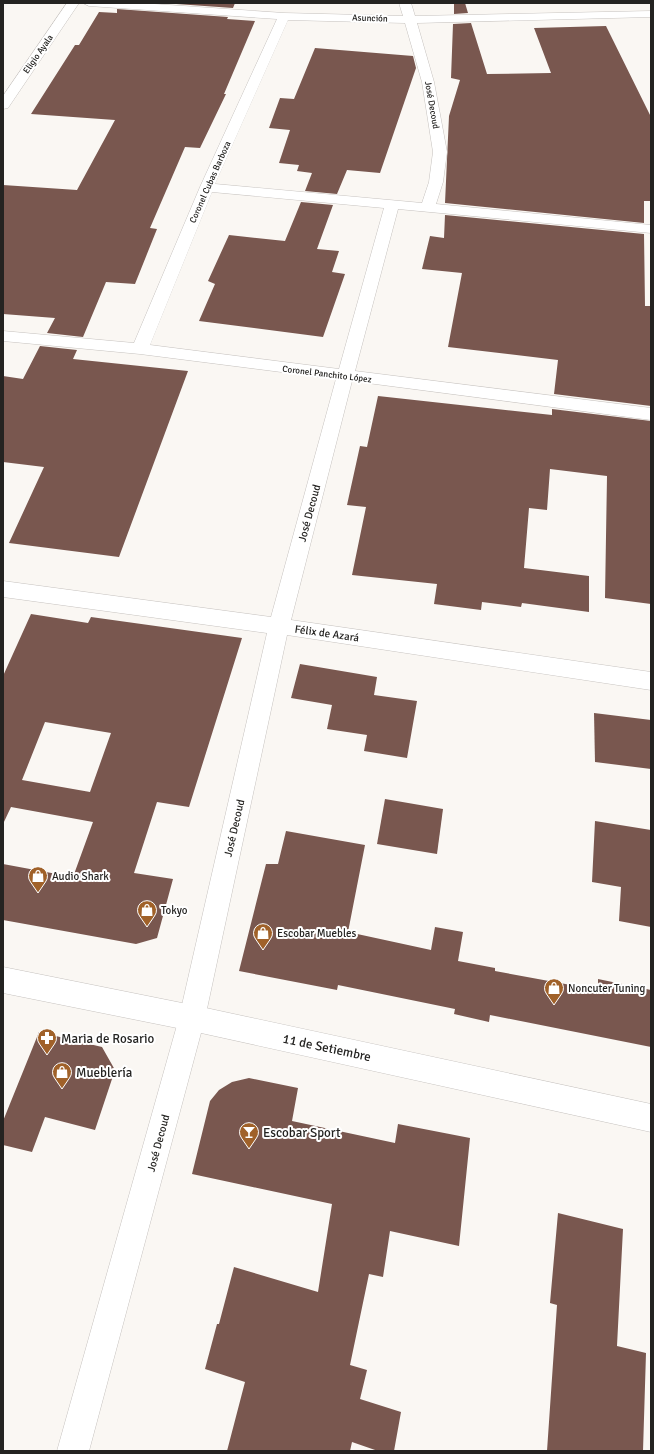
<svg xmlns="http://www.w3.org/2000/svg" width="654" height="1454" font-family="Signika,sans-serif">
	<style>
		.building { fill: #79574f; fill-rule: evenodd }
		.lines { fill: none; stroke-linecap: round; stroke-linejoin: round }
		.minor-casing { stroke: #c6c2bf; stroke-width: 1 }
		.tertiary-casing { stroke: #c6c2bf; stroke-width: 1 }
		.secondary-casing { stroke: #c6c2bf; stroke-width: 1 }
		.minor { fill: #fff; fill-rule: evenodd }
		.tertiary { fill: #fff; fill-rule: evenodd }
		.secondary { fill: #fff; fill-rule: evenodd }
		.labels { text-anchor: middle; stroke-width: 4; stroke-linejoin: round; paint-order: stroke }
		.far-street-label { font-size: 9px; fill: #242321; stroke: #fff }
		.street-label { font-size: 11px; fill: #242321; stroke: #fff }
		.poi-label { font-size: 11px; fill: #242321; stroke: #fff; text-anchor: start }
		.near-poi-label { font-size: 13px; fill: #242321; stroke: #fff; text-anchor: start }
		.near-street-label { font-size: 13px; fill: #242321; stroke: #fff }
	</style>
	<rect width="100%" height="100%" fill="#faf7f3"/>
	<!-- building -->
	<g class="building">
		<path d="M162 3H235L233 8Z"/>
		<path d="M454 3H465L468 13 454 14Z"/>
		<path d="M117 9 228 17 227 19 255 21 224 94H226L200 148 185 147 150 228 157 229 135 284 106 282 83 337 47 333 55 318 3 314V185L77 190 115 120 31 114 75 45H79L99 12 117 13Z"/>
		<path d="M471 23 487 74 551 73 534 28 606 26 651 117V201H644V223L445 203 449 116 460 80 451 78 453 24Z"/>
		<path d="M315 48 413 56 416 68 380 173 347 170 337 194 305 191 312 173 297 171 299 165 279 163 290 130 269 128 280 98 294 99Z"/>
		<path d="M301 202 333 205 317 249 339 251 332 272 345 274 323 337 199 321 215 284 208 281 229 235 285 241Z"/>
		<path d="M445 215 644 234 645 306H651V406L554 394 558 360 448 347 462 273 422 269 430 236 444 238Z"/>
		<path d="M40 346 77 350 73 359 188 371 119 557 9 543 44 467 3 462V376L23 379Z"/>
		<path d="M378 396 552 415V409L651 421V604L605 598 607 476 550 469 547 510 529 508 524 568 589 576V612L522 603 521 607 482 602 481 610 434 604 437 584 352 575 366 507 347 505 360 446 367 447Z"/>
		<path d="M31 614 88 623 91 617 242 638 189 807 157 802 134 873 173 879 157 938 136 944 3 920V864L73 877 93 822 11 807 3 824V676ZM45 722 111 733 90 792 22 780Z"/>
		<path d="M300 664 377 677 374 695 417 701 407 758 364 751 367 735 327 729 332 705 291 698Z"/>
		<path d="M594 713 651 720V769L595 762Z"/>
		<path d="M385 799 443 809 437 854 377 844Z"/>
		<path d="M595 821 651 830V927L619 921 621 887 592 882Z"/>
		<path d="M286 831 365 845 348 932 431 950 435 927 463 932 458 961 495 968V971L598 990V979L651 990V1047L490 1015 489 1022 454 1014 455 1009 338 985 337 990 239 971 266 864H278Z"/>
		<path d="M39 1032 102 1047 115 1070 95 1130 45 1117 32 1152 3 1145V1121Z"/>
		<path d="M249 1078 298 1088 292 1121 395 1143 398 1124 470 1138 459 1246 390 1231 383 1277 369 1274 350 1365 367 1370 360 1399 401 1412 394 1451H378L352 1442 350 1451H227L245 1382 205 1369 217 1324H219L234 1267 318 1292 332 1204 192 1174 210 1101 219 1090 232 1082Z"/>
		<path d="M558 1213 623 1229 617 1346 646 1353 643 1451H547L557 1305 550 1303Z"/>
	</g>
	<g class="lines">
		<defs>
			<path id="minor" d="M83 3H140L284 13 403 16 399 3H411L415 16 651 11V17L417 23 434 82 447 152 443 182 436 204 651 225V233L398 209 355 371 651 408V420L352 381 291 620 651 672V690L287 635 205 1018 89 1451H57L179 1018 267 633 3 597V581L271 617 336 379 140 354 3 341V331L134 343 200 187 277 19 89 6ZM288 20 405 23 422 82 433 152 429 182 422 203 215 184ZM212 192 384 208 339 369 150 345Z"/>
			<path id="tertiary" d="M67 3H79L8 108 3 109V96Z"/>
			<path id="secondary" d="M3 967 192 1005 651 1104V1132L192 1031 3 993Z"/>
		</defs>
		<!-- minor casing -->
		<use href="#minor" class="minor-casing"/>
		<!-- tertiary casing -->
		<use href="#tertiary" class="tertiary-casing"/>
		<!-- secondary casing -->
		<use href="#secondary" class="secondary-casing"/>
		<!-- minor -->
		<use href="#minor" class="minor"/>
		<!-- tertiary -->
		<use href="#tertiary" class="tertiary"/>
		<!-- secondary -->
		<use href="#secondary" class="secondary"/>
	</g>
	<!-- icons -->
	<defs>
		<symbol id="shop-pin" viewBox="-11 -11 22 30"><path d="M0 17L-7.5 6A9.5 9.5 0 1 1 7.5 6Z" fill="#a06129" stroke="#fff"/><path d="M-5-2.5h2.3a2.7 3.5 0 0 1 5.4 0H5L5.5 6h-11ZM-1.5-2.5h3a1.5 2.3 0 0 0-3 0Z" fill="#fff"/></symbol>
		<symbol id="pharmacy-pin" viewBox="-11 -11 22 30"><path d="M0 17L-7.5 6A9.5 9.5 0 1 1 7.5 6Z" fill="#a06129" stroke="#fff"/><path d="M-2-6h4v4h4v4h-4v4h-4v-4h-4v-4h4Z" fill="#fff"/></symbol>
		<symbol id="bar-pin" viewBox="-11 -11 22 30"><path d="M0 17L-7.5 6A9.5 9.5 0 1 1 7.5 6Z" fill="#a06129" stroke="#fff"/><path d="M-6-5H6L.8 .8V4.5H3.5V6h-7V4.5H-.8V.8Z" fill="#fff"/></symbol>
	</defs>
	<g fill-rule="evenodd">
		<use href="#shop-pin" x="27" y="865" width="22" height="30"/>
		<use href="#shop-pin" x="136" y="899" width="22" height="30"/>
		<use href="#shop-pin" x="252" y="922" width="22" height="30"/>
		<use href="#shop-pin" x="543" y="977" width="22" height="30"/>
		<use href="#pharmacy-pin" x="36" y="1027" width="22" height="30"/>
		<use href="#shop-pin" x="51" y="1061" width="22" height="30"/>
		<use href="#bar-pin" x="238" y="1121" width="22" height="30"/>
	</g>
	<g class="labels">
		<!-- far-street labels -->
		<g class="far-street-label">
			<text transform="translate(370 18) rotate(2)" y="3">Asunción</text>
			<text transform="translate(38 54) rotate(-55)" y="3">Eligio Ayala</text>
			<text transform="translate(432 105) rotate(80)" y="3">José Decoud</text>
			<text transform="translate(210 182) rotate(-66)" y="3">Coronel Cubas Barboza</text>
			<text transform="translate(327 374) rotate(7)" y="3">Coronel Panchito López</text>
		</g>
		<!-- street labels -->
		<g class="street-label">
			<text transform="translate(309 513) rotate(-75)" y="4">José Decoud</text>
			<text transform="translate(327 633) rotate(8)" y="4">Félix de Azará</text>
			<text transform="translate(234 828) rotate(-77)" y="4">José Decoud</text>
			<text transform="translate(158 1143) rotate(-75)" y="4">José Decoud</text>
		</g>
		<!-- poi labels -->
		<g class="poi-label">
			<text x="52" y="880">Audio Shark</text>
			<text x="161" y="914">Tokyo</text>
			<text x="277" y="937">Escobar Muebles</text>
			<text x="568" y="992">Noncuter Tuning</text>
		</g>
		<!-- near-poi labels -->
		<g class="near-poi-label">
			<text x="61" y="1043">Maria de Rosario</text>
			<text x="76" y="1077">Mueblería</text>
			<text x="263" y="1137">Escobar Sport</text>
		</g>
		<!-- near-street labels -->
		<g class="near-street-label">
			<text transform="translate(327 1047) rotate(12)" y="5">11 de Setiembre</text>
		</g>
	</g>
	<!-- border -->
	<rect width="654" height="1454" fill="none" stroke="#242321" stroke-width="8"/>
</svg>
